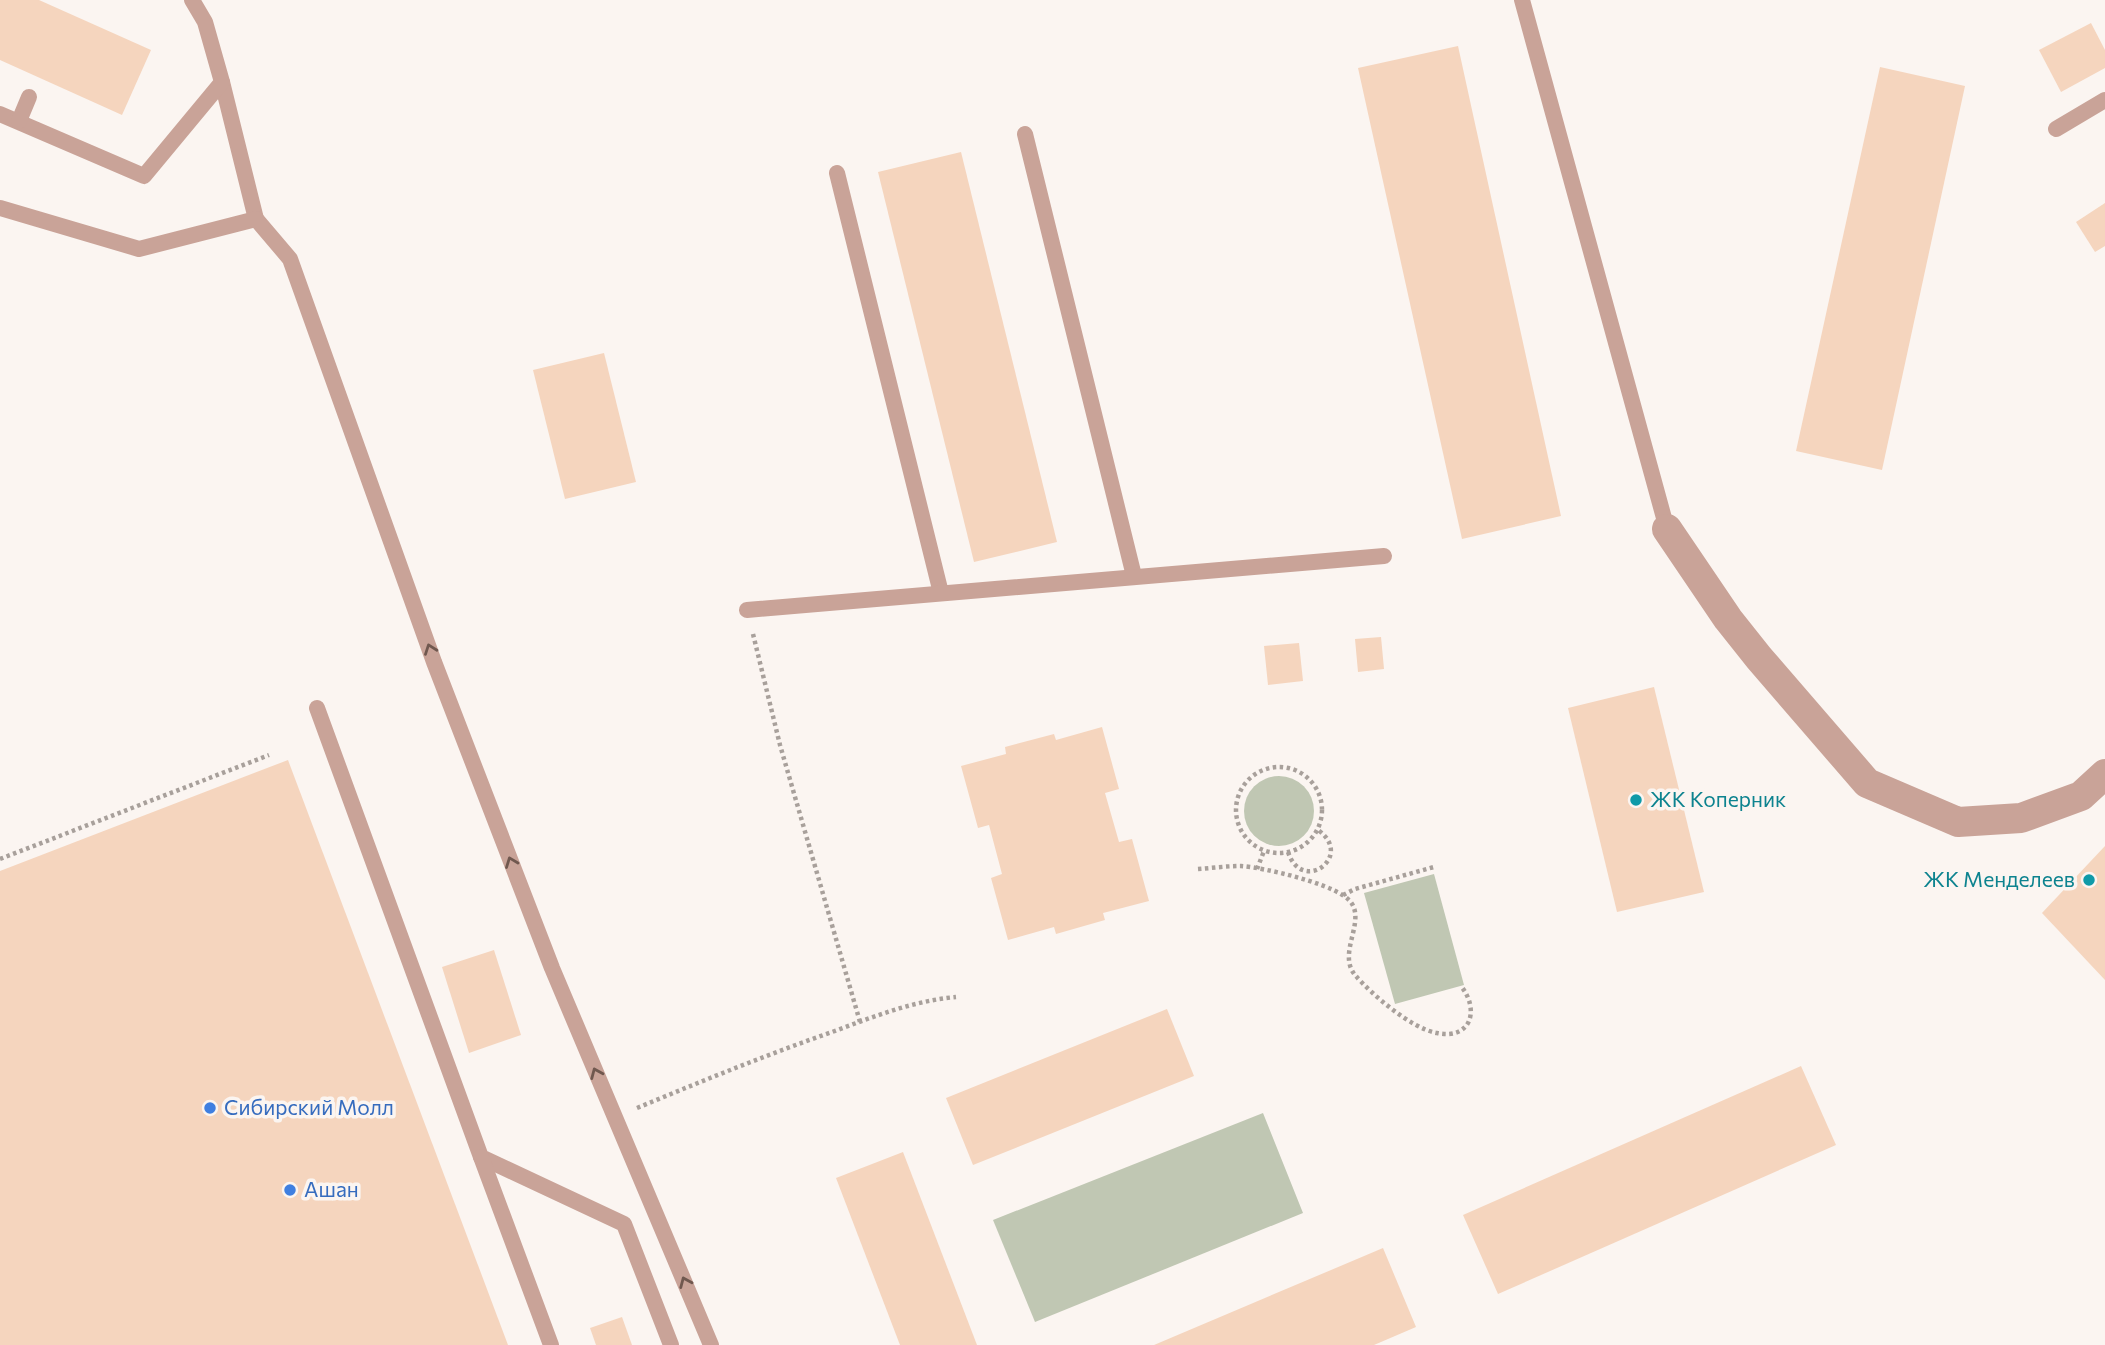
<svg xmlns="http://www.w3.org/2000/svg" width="2105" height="1345" font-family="Commissioner,sans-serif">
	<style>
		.green { fill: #c0c7b3 }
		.building { fill: #f5d5be }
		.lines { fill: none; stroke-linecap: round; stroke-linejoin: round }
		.path { stroke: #a8a09b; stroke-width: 4.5; stroke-dasharray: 3.5 3.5; stroke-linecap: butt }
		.service { stroke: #c9a398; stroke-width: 16 }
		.minor { stroke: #c9a398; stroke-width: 30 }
		.oneway { stroke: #70584f }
		.culture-dot { fill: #0f9aa8; stroke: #fbf5f1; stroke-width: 2.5 }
		.shop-dot { fill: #3f7fe0; stroke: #fbf5f1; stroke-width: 2.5 }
		.labels { text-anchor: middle; stroke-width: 7; stroke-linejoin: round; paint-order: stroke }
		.culture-label { font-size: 21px; fill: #0d838f; stroke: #fbf5f1; text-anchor: start }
		.shop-label { font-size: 21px; fill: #366cbe; stroke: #fbf5f1; text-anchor: start }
	</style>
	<rect width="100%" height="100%" fill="#fbf5f1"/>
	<!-- green -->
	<g class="green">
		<circle cx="1279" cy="811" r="35"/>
		<path d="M1434 874 1464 985 1395 1004 1364 893Z"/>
		<path d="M1263 1113 1303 1213 1035 1322 993 1220Z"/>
	</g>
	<!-- building -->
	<g class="building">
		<path d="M0 0H39L151 50 122 115 0 60Z"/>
		<path d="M2091 23 2105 50V68L2061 92 2039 50Z"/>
		<path d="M1458 46 1561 516 1462 539 1358 68Z"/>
		<path d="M1880 67 1965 86 1882 470 1796 451Z"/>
		<path d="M961 152 1057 542 974 562 878 172Z"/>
		<path d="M2105 203V246L2095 252 2076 222Z"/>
		<path d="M604 353 636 482 565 499 533 370Z"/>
		<path d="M1381 637 1384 669 1358 672 1355 639Z"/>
		<path d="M1299 643 1303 681 1268 685 1264 646Z"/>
		<path d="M1654 687 1704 892 1617 912 1568 708Z"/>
		<path d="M1102 727 1119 789 1105 793 1119 842 1132 839 1149 901 1103 913 1105 920 1056 934 1054 927 1008 940 991 878 1002 874 989 825 978 828 961 766 1006 754 1005 747 1054 734 1056 740Z"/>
		<path d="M288 760 508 1345H0V871Z"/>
		<path d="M2105 846V980L2042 913Z"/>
		<path d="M494 950 521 1035 469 1053 442 967Z"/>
		<path d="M1167 1009 1194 1076 973 1165 946 1098Z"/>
		<path d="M1801 1066 1836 1145 1498 1294 1463 1215Z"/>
		<path d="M903 1152 977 1345H900L836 1178Z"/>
		<path d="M1383 1248 1416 1327 1374 1345H1154Z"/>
		<path d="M622 1317 632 1345H596L590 1328Z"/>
	</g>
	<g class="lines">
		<!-- path -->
		<g class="path">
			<path d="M753 634 780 745 860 1022"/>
			<circle cx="1279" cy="810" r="43"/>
			<path d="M1288 852C1302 895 1355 856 1318 830"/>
			<path d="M0 859 269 755"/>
			<path d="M1198 869C1212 868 1227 866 1241 866 1266 868 1324 882 1344 896 1373 915 1335 951 1355 975 1371 994 1412 1029 1437 1033 1471 1040 1480 1010 1461 986"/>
			<path d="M1257 869 1264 851"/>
			<path d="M1343 895 1355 889 1434 867"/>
			<path d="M637 1108C702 1081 766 1055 832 1032 873 1017 912 1001 956 997"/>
		</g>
		<!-- service -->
		<g class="service">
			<path d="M1522 0 1667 529"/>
			<path d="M222 82 256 219"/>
			<path d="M0 114 144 176 222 82 205 22 192 0"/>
			<path d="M19 121 29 97"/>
			<path d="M2056 129 2105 100"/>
			<path d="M1025 134 1134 576"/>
			<path d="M837 173 941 593"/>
			<path d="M0 208 139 249 256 219 290 259 434 662 552 968 711 1345"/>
			<path d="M747 610 1384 556"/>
			<path d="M317 708 481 1157 624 1224 671 1345"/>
			<path d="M481 1157 551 1345"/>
		</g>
		<!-- minor -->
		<path class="minor" d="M1667 529 1728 619 1759 658 1867 783 1958 822 2021 818 2081 796 2105 774"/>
	</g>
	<!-- one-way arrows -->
	<defs><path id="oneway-chevron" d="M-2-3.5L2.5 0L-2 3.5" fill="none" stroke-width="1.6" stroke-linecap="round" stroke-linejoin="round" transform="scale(1.75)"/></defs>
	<g class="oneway">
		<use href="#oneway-chevron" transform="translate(430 649) rotate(-110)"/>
		<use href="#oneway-chevron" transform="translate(511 862) rotate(-111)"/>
		<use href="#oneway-chevron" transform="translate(596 1073) rotate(-113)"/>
		<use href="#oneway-chevron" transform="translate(685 1282) rotate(-113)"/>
	</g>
	<!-- markers -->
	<g class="culture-dot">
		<circle cx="1636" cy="800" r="7"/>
		<circle cx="2089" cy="880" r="7"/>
	</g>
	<g class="shop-dot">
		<circle cx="210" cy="1108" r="7"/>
		<circle cx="290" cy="1190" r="7"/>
	</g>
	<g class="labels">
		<!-- culture labels -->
		<g class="culture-label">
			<text x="1650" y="807">ЖК Коперник</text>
			<text x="2075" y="887" text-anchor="end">ЖК Менделеев</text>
		</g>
		<!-- shop labels -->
		<g class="shop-label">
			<text x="224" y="1115">Сибирский Молл</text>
			<text x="304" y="1197">Ашан</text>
		</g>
	</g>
</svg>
